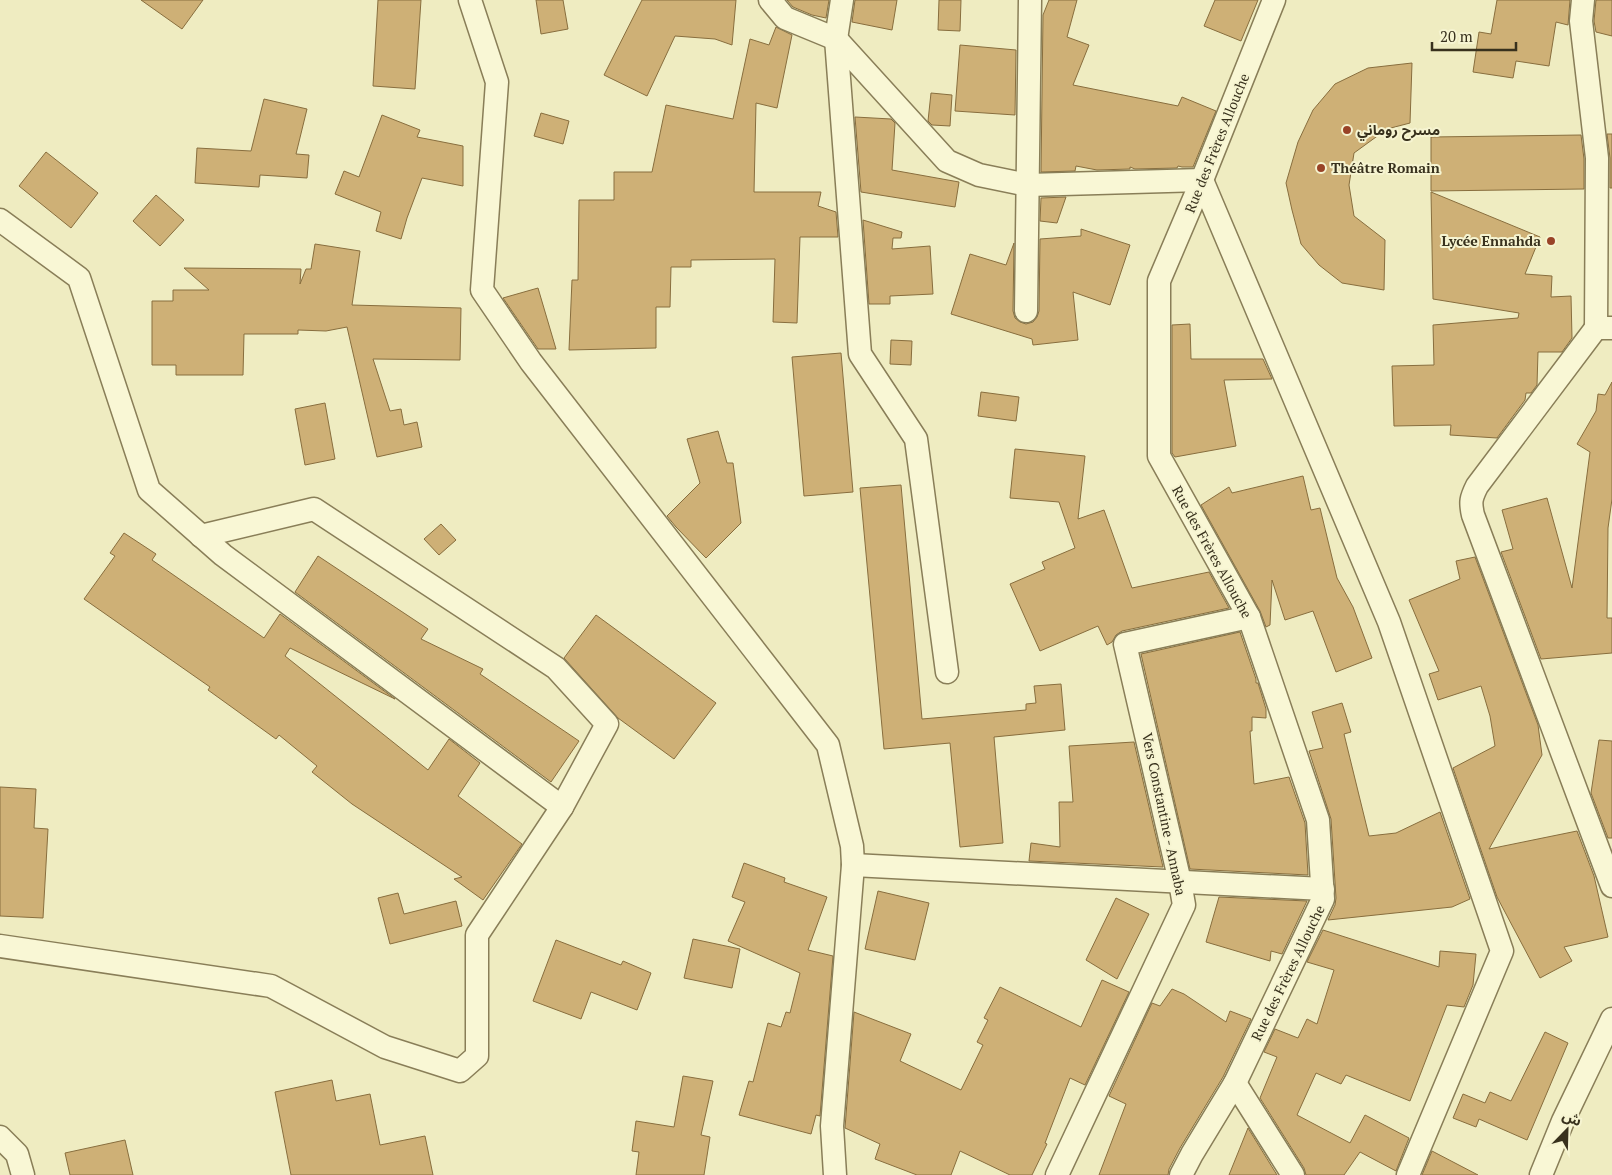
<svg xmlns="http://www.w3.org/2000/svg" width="1612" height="1175" font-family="'PT Serif','Noto Sans Arabic',serif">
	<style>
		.building { fill: #ceb076; stroke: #886e3e }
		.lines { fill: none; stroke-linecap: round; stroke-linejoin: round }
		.street-casing { stroke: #897e58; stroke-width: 25 }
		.street { stroke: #f9f7d5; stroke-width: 22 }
		.poi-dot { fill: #994327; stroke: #f6f4d1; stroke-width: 2 }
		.labels { text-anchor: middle; stroke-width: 4; stroke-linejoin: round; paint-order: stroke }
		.poi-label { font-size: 14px; font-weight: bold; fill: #38311d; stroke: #f6f4d1; text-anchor: start }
		.street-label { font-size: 14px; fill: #38311d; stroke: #f6f4d1 }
	</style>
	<rect width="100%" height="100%" fill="#efecc1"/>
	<!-- building -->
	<g class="building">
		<path d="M141 0H203L182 29Z"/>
		<path d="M378 0H421L415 89 373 86Z"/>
		<path d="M536 0H563L568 29 541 34Z"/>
		<path d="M642 0H736L732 45 715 39 675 36 647 96 604 75Z"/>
		<path d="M787 0H829L826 18 812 15 793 7Z"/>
		<path d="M855 0H897L892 30 852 22Z"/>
		<path d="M939 0H961L960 31 938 30Z"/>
		<path d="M1049 0H1077L1067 37 1089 45 1073 85 1178 106 1182 97 1216 111 1193 167H1182L1178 166 1177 168 1135 169 1130 167V169L1097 170 1076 166 1075 171 1041 172 1043 15Z"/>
		<path d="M1215 0H1258L1241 41 1204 26Z"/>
		<path d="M1497 0H1570L1568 25 1556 22 1549 66 1516 61 1513 78 1473 72 1479 32 1491 34Z"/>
		<path d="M1596 0H1612V36L1596 32 1594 21Z"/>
		<path d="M776 27 792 35 777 108 756 103 754 192H821L818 206 836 212 838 237H800L797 323 773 322 775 259 691 260V267H671L670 307H656V348L569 350 572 280H578L579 200H614V172H652L666 105 733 119 750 39 769 45Z"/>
		<path d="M960 45 1016 50 1015 115 955 111Z"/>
		<path d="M1412 63 1410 123 1387 129 1354 153 1349 185 1354 216 1385 240 1384 290 1342 283 1319 265 1301 244 1292 210 1286 183 1298 142 1313 110 1335 84 1368 68Z"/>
		<path d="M931 93 952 95 950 126 932 125 928 121Z"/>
		<path d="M264 99 307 109 296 154 309 155 307 178 260 175 259 187 195 183 197 148 251 151Z"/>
		<path d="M541 113 569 121 563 144 534 136Z"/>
		<path d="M382 115 420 130 417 137 463 146V186L422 178 407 218 401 239 376 231 381 212 335 194 344 171 359 177Z"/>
		<path d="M855 117 891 119 895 123 892 170 959 182 955 207 861 192Z"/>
		<path d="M1607 134H1612V188H1610V158Z"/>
		<path d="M1581 135 1584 159V189L1431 191V137Z"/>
		<path d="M46 152 98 193 71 228 19 186Z"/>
		<path d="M1431 192 1540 237 1525 274 1552 276 1551 297 1571 296 1572 338 1562 352H1538L1537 385 1531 393H1526L1525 400 1497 438 1450 435 1451 425 1394 426 1392 366 1434 365 1433 325 1518 318 1519 313 1433 299Z"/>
		<path d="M156 195 184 220 160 246 133 221Z"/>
		<path d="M1066 197 1057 223 1040 221 1041 198Z"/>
		<path d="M863 220 902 232 901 238H893L892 249 930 246 933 294 890 296V304H869Z"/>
		<path d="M1081 229 1130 245 1110 305 1073 292 1078 340 1033 345 1032 339 951 314 970 254 1006 265 1014 243 1013 311 1015 318 1020 322 1026 324 1033 322 1037 317 1039 311 1040 239 1081 236Z"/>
		<path d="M315 244 360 251 352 305 461 308 460 360 373 359 390 411 401 409 404 425 417 422 422 447 377 457 347 327 326 331 298 330V334H244L243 375H176V365H152V301H173V290H209L184 268 301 269 300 284 306 269H311Z"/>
		<path d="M538 288 556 349H538L503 298Z"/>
		<path d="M1190 324 1191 359H1263L1272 379 1224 380 1236 446 1175 457 1172 453V325Z"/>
		<path d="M891 340 912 341 911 365 890 364Z"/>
		<path d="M841 353 853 492 804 496 792 357Z"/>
		<path d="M1612 382V499L1608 528 1607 618H1612V653L1541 659 1501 552 1513 549 1502 510 1547 498 1572 588 1590 452 1577 444 1596 411 1598 394 1605 395Z"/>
		<path d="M981 392 1019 397 1016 421 978 416Z"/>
		<path d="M325 403 335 459 305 465 295 409Z"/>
		<path d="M718 431 727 463H733L741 523 706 558 676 527 667 516 700 483 687 439Z"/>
		<path d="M1015 449 1085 456 1078 519 1104 510 1132 588 1209 572 1229 608 1122 631 1116 635 1112 642 1107 645 1098 626 1040 651 1010 584 1045 569 1042 562 1075 548 1059 502 1010 498Z"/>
		<path d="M1303 476 1311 510 1320 508 1337 578 1353 607 1372 658 1336 672 1313 611 1285 620 1272 580 1270 625 1266 627 1260 611 1201 505 1229 487 1232 493Z"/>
		<path d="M901 485 922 719 1026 710V704L1036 703 1034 686 1061 684 1065 730 994 737 1003 843 960 847 950 743 884 749 860 488Z"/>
		<path d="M441 524 456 540 439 555 424 539Z"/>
		<path d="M124 533 156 554 152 560 264 638 280 614 395 699 290 648 285 656 428 770 449 739 480 763 458 796 522 844 483 900 454 879 462 877 352 804 312 772 317 766 279 735 276 739 208 690 210 687 84 599 115 556 110 553Z"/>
		<path d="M318 556 428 629 421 639 483 669 480 674 579 741 551 782 295 592Z"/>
		<path d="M1475 557 1538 725 1542 755 1489 849 1577 831 1594 876 1608 937 1564 947 1572 961 1540 978 1497 897 1453 768 1495 746 1490 716 1481 686 1438 700 1429 674 1439 671 1409 600 1460 579 1456 561Z"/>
		<path d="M596 615 716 703 674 759 618 718 564 658Z"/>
		<path d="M1240 632 1256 679V683H1258L1266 709V718L1252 717V731H1250L1254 784 1289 777 1305 823 1308 875 1190 869 1141 654Z"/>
		<path d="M1342 703 1351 732 1344 734 1369 836 1396 833 1440 812 1470 899 1452 907 1328 920 1335 905 1336 898 1331 819 1309 751 1323 748 1312 712Z"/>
		<path d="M1599 740 1612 741V838H1608L1591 793Z"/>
		<path d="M1134 742 1163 867 1029 861 1031 843 1060 847 1059 802H1073L1069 746Z"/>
		<path d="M0 787 36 789 34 828 48 829 43 918 0 916Z"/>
		<path d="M744 863 785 878 784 882 827 897 808 950 833 956 820 1116 816 1115 811 1134 739 1115 749 1081 753 1082 768 1023 781 1027 786 1012 790 1013 800 973 728 941 745 902 732 897Z"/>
		<path d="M878 891 929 903 915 960 865 949Z"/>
		<path d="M398 893 404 914 456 901 462 926 390 944 378 898Z"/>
		<path d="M1219 897 1307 901 1282 954 1271 951 1270 961 1206 942Z"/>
		<path d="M1116 898 1149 914 1117 979 1086 960Z"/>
		<path d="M1323 930 1439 967 1440 951 1476 954 1473 985 1464 1007 1447 1005 1410 1101 1346 1075 1341 1084 1316 1073 1297 1115 1350 1143 1365 1115 1409 1138 1396 1171 1360 1152 1344 1175H1306L1304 1168 1260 1098 1277 1057 1264 1052 1275 1029 1298 1038 1307 1019 1317 1024 1334 970 1307 962Z"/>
		<path d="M693 939 740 949 732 988 684 978Z"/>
		<path d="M556 940 621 965 623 961 651 973 637 1010 591 992 581 1019 533 1001Z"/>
		<path d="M1102 980 1129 992 1085 1085 1070 1078 1045 1143 1047 1144 1032 1175H1010L960 1151 951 1175H917L875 1159 880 1144 845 1128 854 1012 911 1034 900 1061 961 1090 983 1045 977 1042 988 1020 984 1018 1000 987 1081 1027Z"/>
		<path d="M1172 989 1184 994 1226 1022 1230 1011 1251 1019 1223 1077 1180 1148 1169 1169 1168 1175H1099L1126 1104 1109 1096 1152 1003 1160 1006Z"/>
		<path d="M1545 1032 1568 1043 1527 1140 1479 1119 1476 1127 1453 1118 1463 1094 1485 1103 1490 1092 1511 1101Z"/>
		<path d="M683 1076 713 1081 701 1135 710 1137 704 1175H636L639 1152 632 1151 636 1121 674 1127Z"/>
		<path d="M332 1080 336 1101 370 1094 380 1145 425 1136 433 1175H291L275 1092Z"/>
		<path d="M1248 1128 1277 1175H1229Z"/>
		<path d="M125 1140 133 1175H70L65 1153Z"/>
		<path d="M1432 1151 1478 1175H1422Z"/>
	</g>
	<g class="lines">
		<defs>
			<g id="street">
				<path d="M470 0 497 82 482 290 531 362 828 745 852 846 853 865 832 1126 835 1175"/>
				<path d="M770 0 785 18 836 39 947 161 979 175 1028 185 1202 180 1389 622 1502 951 1408 1175"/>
				<path d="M842 0 836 39 860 354 916 439 947 672"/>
				<path d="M1583 0 1581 21 1597 158 1596 328H1612"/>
				<path d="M0 220 79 278 149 490 223 555 562 807"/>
				<path d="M1026 311 1030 0"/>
				<path d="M1596 328 1477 486C1471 498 1470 502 1473 515L1612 886"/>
				<path d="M853 865 1323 889"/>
				<path d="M0 946 271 986 385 1047 460 1071 477 1056V935L562 807 607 724 556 668 314 509 201 536"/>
				<path d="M1235 1083 1293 1175"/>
				<path d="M0 1137 17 1154 23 1175"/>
				<path d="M1057 1175 1184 905 1180 882 1125 644 1249 617"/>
				<path d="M1181 1175 1192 1154 1235 1083 1323 899 1318 820 1249 617 1159 456V281L1202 180 1274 0"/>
				<path d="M1541 1175 1563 1121 1612 1019"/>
			</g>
		</defs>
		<!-- street casing -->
		<use href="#street" class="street-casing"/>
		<!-- street -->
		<use href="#street" class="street"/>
	</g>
	<!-- markers -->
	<g class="poi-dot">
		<circle cx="1347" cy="130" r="5"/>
		<circle cx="1321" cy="168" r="5"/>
		<circle cx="1551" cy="241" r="5"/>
	</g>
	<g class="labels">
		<!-- poi labels -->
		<g class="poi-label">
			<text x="1357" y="135">مسرح روماني</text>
			<text x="1331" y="173">Théâtre Romain</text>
			<text x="1541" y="246" text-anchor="end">Lycée Ennahda</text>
		</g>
		<!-- street labels -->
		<g class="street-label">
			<text transform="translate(1217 143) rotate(-68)" y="5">Rue des Frères Allouche</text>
			<text transform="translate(1212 552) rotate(61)" y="5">Rue des Frères Allouche</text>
			<text transform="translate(1164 814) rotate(78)" y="5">Vers Constantine - Annaba</text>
			<text transform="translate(1288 973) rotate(-64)" y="5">Rue des Frères Allouche</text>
		</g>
	</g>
	<!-- north arrow -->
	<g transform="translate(1567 1130) rotate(23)" stroke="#f6f4d1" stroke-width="4" paint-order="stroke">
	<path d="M0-4L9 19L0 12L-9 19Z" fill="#38311d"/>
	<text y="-8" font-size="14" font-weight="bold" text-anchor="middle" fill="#38311d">ش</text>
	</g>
	<!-- scale -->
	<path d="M1432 42v8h84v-8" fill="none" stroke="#38311d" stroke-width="2.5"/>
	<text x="1440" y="42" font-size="15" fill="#38311d" stroke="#f6f4d1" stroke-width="4" paint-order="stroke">20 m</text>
</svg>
